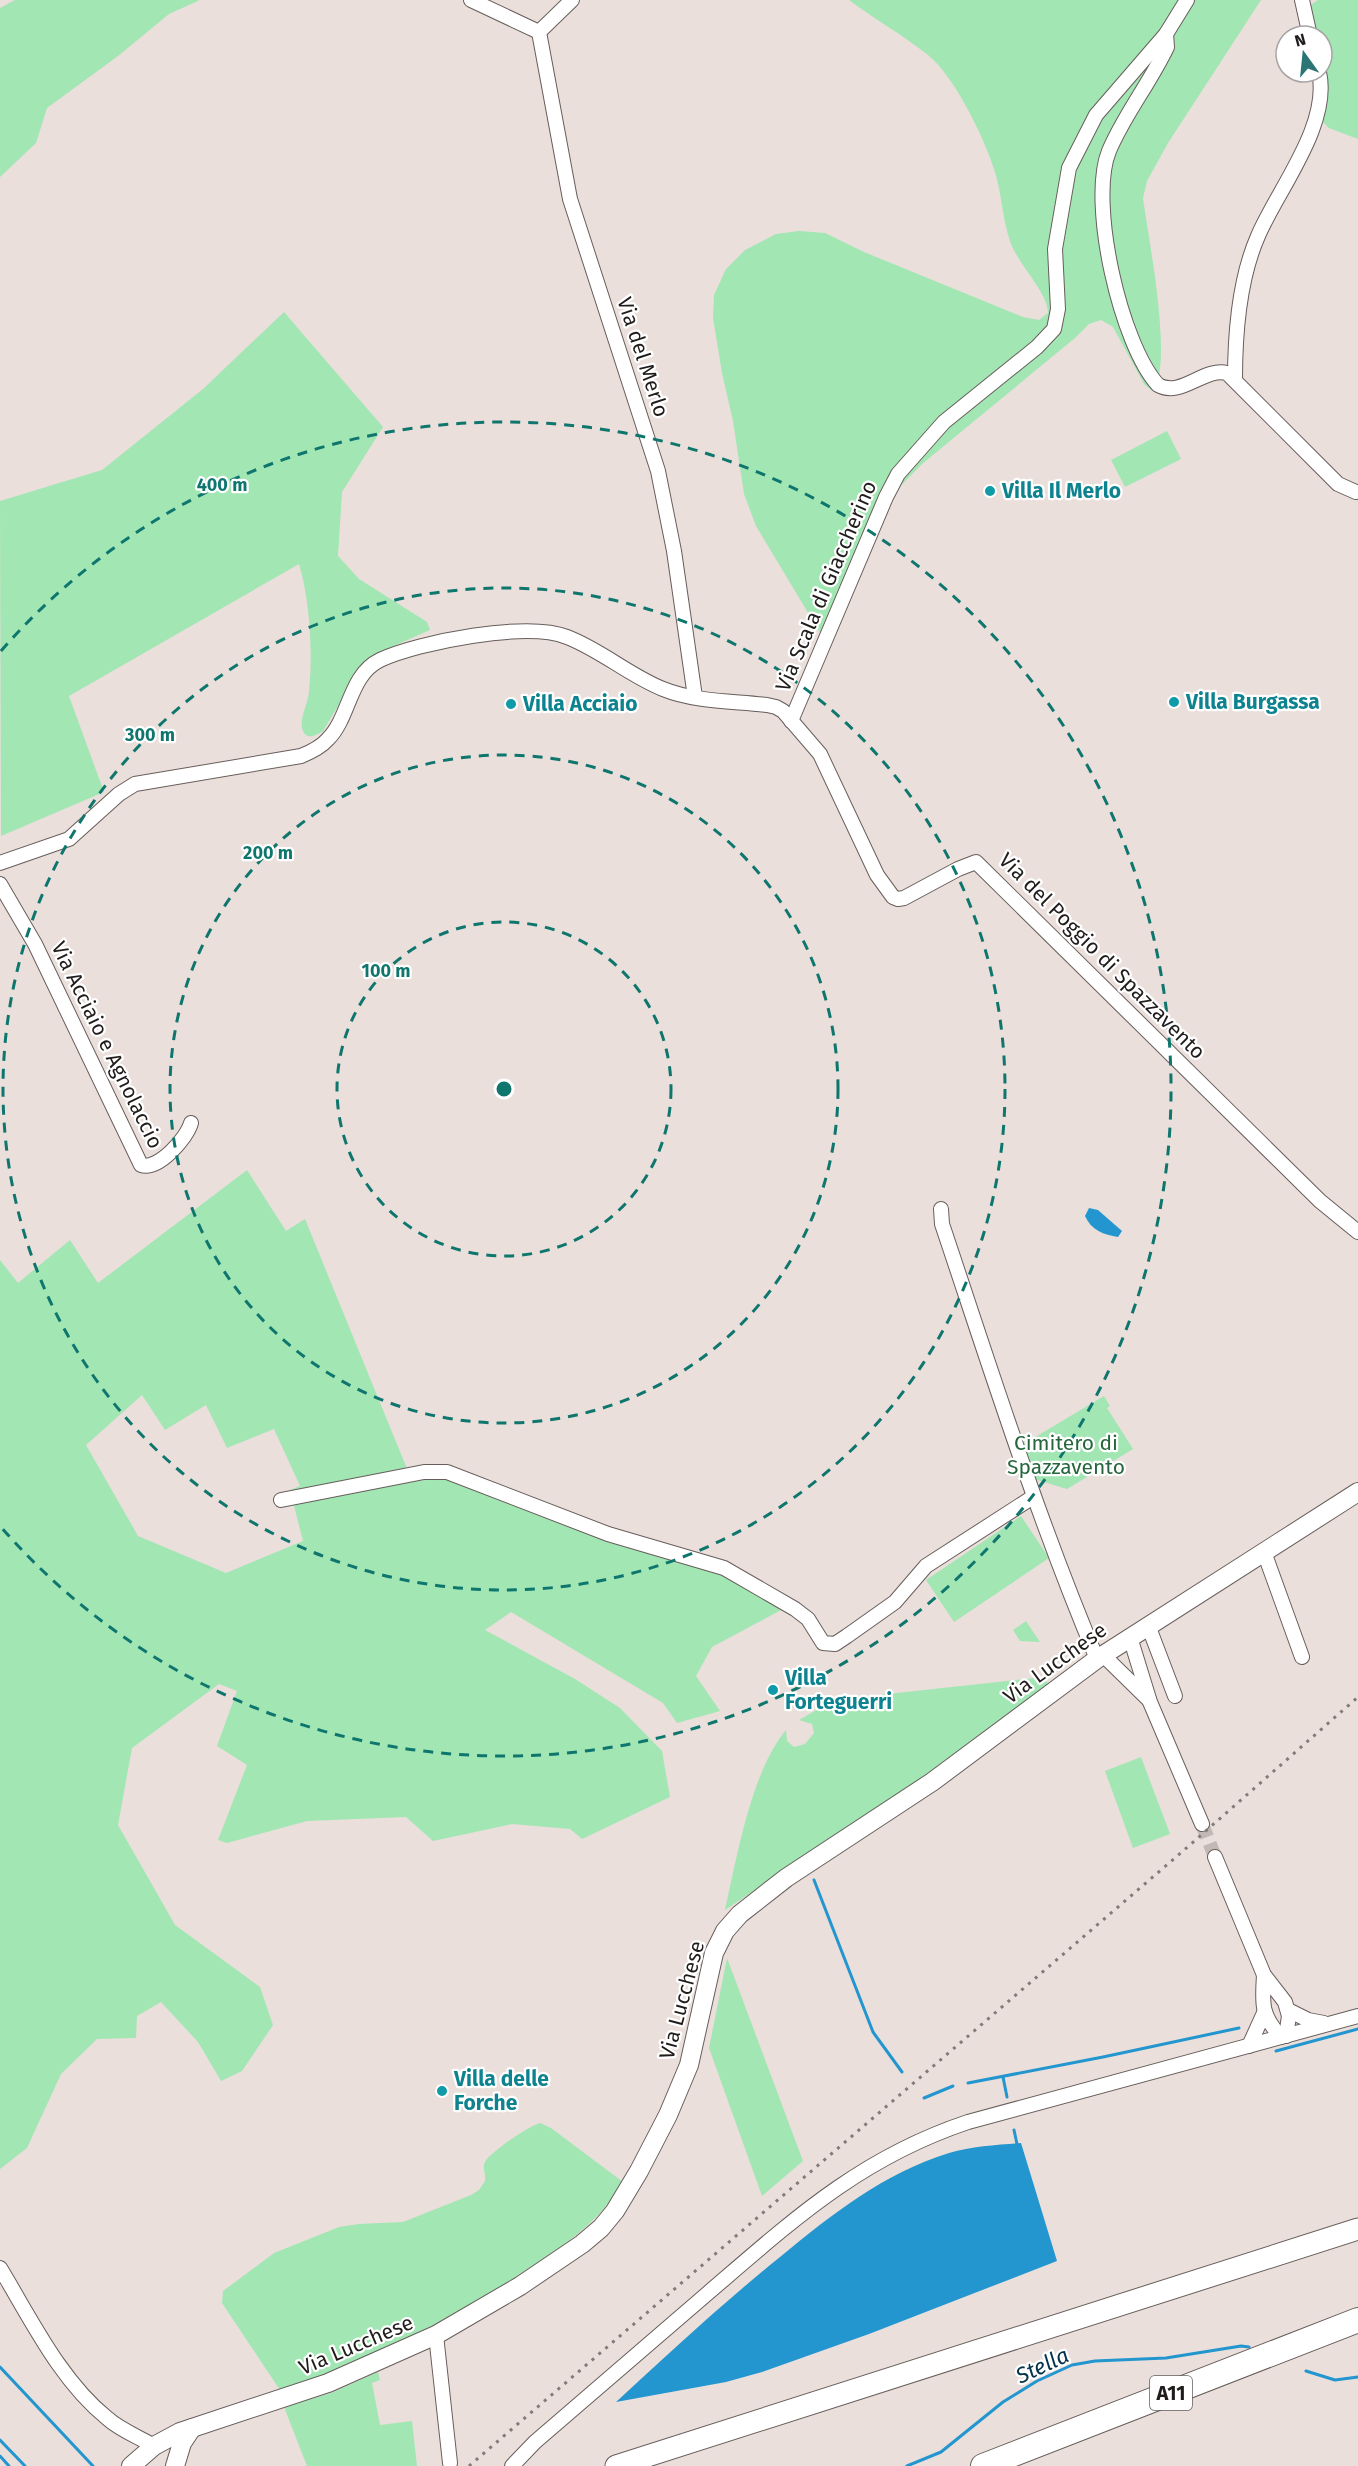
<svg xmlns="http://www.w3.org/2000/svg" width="1358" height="2466" font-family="'Fira Sans',sans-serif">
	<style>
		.green { fill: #a2e6b4; fill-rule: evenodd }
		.water { fill: #2396cf }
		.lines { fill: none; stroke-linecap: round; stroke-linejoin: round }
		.stream { stroke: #2396cf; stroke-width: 3 }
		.street-tunnel { stroke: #c2b8b5; stroke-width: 14; stroke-dasharray: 14 7; stroke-linecap: butt }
		.street-casing { stroke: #675e5b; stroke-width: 16 }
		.secondary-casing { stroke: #675e5b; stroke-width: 20 }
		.primary-casing { stroke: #675e5b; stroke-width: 23 }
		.highway-casing { stroke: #675e5b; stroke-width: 26 }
		.street { stroke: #fff; stroke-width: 14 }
		.secondary { stroke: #fff; stroke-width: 18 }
		.primary { stroke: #fff; stroke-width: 21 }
		.highway { stroke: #fff; stroke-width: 24 }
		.rail { stroke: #827b78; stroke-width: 3; stroke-dasharray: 3 6; stroke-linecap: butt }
		.ring { fill: none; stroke: #0f766e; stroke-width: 3; stroke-dasharray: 10 8 }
		.culture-dot { fill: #0f9aa8; stroke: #fff; stroke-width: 2 }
		.labels { text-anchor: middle; stroke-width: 4.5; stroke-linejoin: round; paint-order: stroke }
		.shield { fill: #fff; stroke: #63605f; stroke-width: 1.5 }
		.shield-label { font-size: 20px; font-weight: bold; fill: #201c1b }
		.street-label { font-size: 21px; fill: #201c1b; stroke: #fff }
		.culture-label { font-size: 21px; font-weight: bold; fill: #0d838f; stroke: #fff; text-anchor: start }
		.park-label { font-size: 21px; fill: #25663c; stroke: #fff }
		.water-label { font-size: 22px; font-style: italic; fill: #03324a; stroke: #fff }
		.centre { fill: #0f766e; stroke: #fff; stroke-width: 3 }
		.ring-label { font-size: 18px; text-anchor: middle; font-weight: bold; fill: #0f766e; stroke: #fff; stroke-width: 4.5; stroke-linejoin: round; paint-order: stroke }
	</style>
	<rect width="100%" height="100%" fill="#eadfdb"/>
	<!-- green -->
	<g class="green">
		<path d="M15 0H200L169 14 118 56 47 108 36 143 0 177V8Z"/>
		<path d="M849 0H1261L1168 143 1147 181 1143 198C1148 236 1173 361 1154 389L1151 390 1144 384 1113 327 1101 320 1089 324 1075 338 922 464 877 510 822 636 756 526 744 494 733 421 722 373 713 318 714 295 726 269 745 250 776 234 799 231 825 233 864 252 1023 317 1039 320 1048 313C1048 292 1018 265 1010 241 1002 218 1002 193 994 169 984 137 954 76 928 55 903 35 874 19 849 0Z"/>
		<path d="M1318 0H1358V139L1329 128 1324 123 1322 116 1326 82 1322 65V36H1316L1309 6Z"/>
		<path d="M284 312 383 427 342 492 338 556 359 579 427 622 430 630 371 656 361 668 323 731C316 736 305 741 302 728 300 717 308 703 309 692 313 653 310 601 299 564L69 696 104 792 1 836 0 501 102 470 203 389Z"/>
		<path d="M1167 431 1181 459 1125 487 1111 460Z"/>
		<path d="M247 1170 286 1231 305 1219 412 1481 444 1479 592 1532 709 1568 783 1609 712 1647 696 1676 720 1711 677 1723 663 1703 511 1612 485 1630 575 1679 620 1708 662 1751 670 1797 582 1839 570 1829 512 1824 433 1841 406 1817 307 1821 227 1843 218 1840 247 1765 217 1746 237 1691 219 1684 132 1748 118 1825 175 1925 260 1987 273 2025 242 2071 221 2081 198 2042 161 2002 137 2016 136 2038 97 2039 61 2074 27 2148 0 2169V1260L18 1283 70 1240 98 1283ZM142 1395 165 1430 206 1405 227 1448 274 1429 300 1486 290 1490 303 1541 226 1573 138 1536 86 1445Z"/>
		<path d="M1104 1396 1110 1406 1107 1408 1133 1449 1067 1489 1034 1479 1022 1445Z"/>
		<path d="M1021 1516 1049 1558 954 1622 926 1580Z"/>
		<path d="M1026 1621 1040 1642 1020 1641 1013 1630Z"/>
		<path d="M1044 1677 1048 1684 938 1768 725 1910C737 1857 751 1772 786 1730L787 1741 794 1747 805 1744 814 1733 812 1724 799 1720 827 1704 842 1699Z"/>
		<path d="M1141 1757 1170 1834 1133 1848 1105 1771Z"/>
		<path d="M727 1958 803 2161 762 2196 709 2048Z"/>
		<path d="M540 2123 551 2128 623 2182C598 2224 565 2244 526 2270 449 2322 368 2360 280 2390L222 2303 223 2291 274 2253 339 2227 359 2224 403 2222 471 2195 479 2190 485 2181C486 2174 482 2168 485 2162 490 2152 529 2126 540 2123Z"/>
		<path d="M378 2372 380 2380 372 2383 380 2425 412 2421 417 2466H307L284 2407 331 2393Z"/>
	</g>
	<!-- water -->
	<g class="water">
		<path d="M1089 1208 1098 1210 1122 1231 1118 1237C1104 1235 1091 1230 1085 1216Z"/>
		<path d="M1021 2143 1057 2261 869 2334 762 2372 726 2382 616 2402C670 2352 723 2303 780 2257 831 2215 884 2173 949 2153 972 2146 997 2145 1021 2143Z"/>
	</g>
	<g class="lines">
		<!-- stream -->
		<g class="stream">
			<path d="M814 1880 873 2032 902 2072"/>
			<path d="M1276 2051 1358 2029"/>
			<path d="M1003 2077 1007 2097"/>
			<path d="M968 2083 1103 2057 1239 2028"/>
			<path d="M924 2098 953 2086"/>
			<path d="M1014 2130 1017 2144"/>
			<path d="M0 2367 93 2466"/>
			<path d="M1306 2371 1335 2380 1358 2377"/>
			<path d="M0 2440 25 2466"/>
			<path d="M0 2456 9 2466"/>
			<path d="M907 2466 941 2452 1003 2402 1037 2381 1072 2365 1095 2361 1166 2358 1241 2346 1249 2347"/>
		</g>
		<!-- street-tunnel -->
		<path class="street-tunnel" d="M1202 1824 1215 1857"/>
		<defs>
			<g id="street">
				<path d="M471 0 539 32"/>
				<path d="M1302 0 1310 36"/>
				<path d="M539 32 570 199 658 471 674 551 695 697"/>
				<path d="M539 32 572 0"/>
				<path d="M1166 34 1167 47C1150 83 1124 115 1109 151 1088 202 1121 345 1158 385 1181 398 1204 367 1227 373L1338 484 1356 492"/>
				<path d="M1235 379C1235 333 1239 279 1258 236 1278 189 1331 125 1319 72"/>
				<path d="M791 721 886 497 898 474 944 422 1037 347 1054 329 1058 309 1055 249 1069 168 1096 115 1166 34 1187 0"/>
				<path d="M0 863 69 839 119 794 135 784 301 756C311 752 321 747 328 739 350 717 349 675 380 660 419 642 527 621 567 637 601 650 630 676 663 689 695 702 734 701 767 705L776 707 783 711 820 754 877 875 893 897 898 899 904 898 958 869 976 862 1320 1201 1358 1232"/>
				<path d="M0 884 35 944 141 1165C158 1171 187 1138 191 1123"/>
				<path d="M941 1209 942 1224C991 1370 1037 1517 1097 1659"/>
				<path d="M281 1500 424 1472H447L608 1534 724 1568 795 1609 808 1619 823 1643 835 1644 847 1636 895 1602 926 1566 1033 1497"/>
				<path d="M1264 1552 1302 1657"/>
				<path d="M1148 1625 1175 1696"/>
				<path d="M1130 1637 1150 1702 1202 1824"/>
				<path d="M1103 1655 1149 1700"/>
				<path d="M1215 1857 1264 1975 1285 2002 1289 2016 1286 2036"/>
				<path d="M1264 1975C1262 2004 1261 2015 1281 2037"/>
				<path d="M1288 2010 1308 2020 1324 2023"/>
				<path d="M1249 2046 1264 2013"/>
				<path d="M0 2268C31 2319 60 2380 107 2418 120 2430 139 2437 154 2446"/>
				<path d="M436 2335 450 2463"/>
				<path d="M512 2466 535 2442C593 2392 650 2343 708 2293 793 2220 860 2158 968 2122L1358 2016"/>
			</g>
			<g id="secondary">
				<path d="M131 2466 154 2446 180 2432 328 2383 436 2335 520 2286 582 2244 601 2228 615 2211 639 2171 668 2115 689 2065 714 1953 725 1931 740 1914 786 1878 932 1782 1097 1659 1358 1492"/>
				<path d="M175 2466 182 2443 192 2428"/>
			</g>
			<path id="primary" d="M616 2466 1358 2229"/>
			<path id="highway" d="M983 2466 1358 2320"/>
		</defs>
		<!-- street casing -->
		<use href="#street" class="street-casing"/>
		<!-- secondary casing -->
		<use href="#secondary" class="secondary-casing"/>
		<!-- primary casing -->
		<use href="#primary" class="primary-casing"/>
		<!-- highway casing -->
		<use href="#highway" class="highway-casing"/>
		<!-- street -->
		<use href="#street" class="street"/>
		<!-- secondary -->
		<use href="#secondary" class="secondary"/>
		<!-- primary -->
		<use href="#primary" class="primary"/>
		<!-- highway -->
		<use href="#highway" class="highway"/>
		<!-- rail -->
		<path class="rail" d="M469 2466 1183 1851 1358 1697"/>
	</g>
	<!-- distance rings -->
	<g class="ring">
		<circle cx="504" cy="1089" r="167"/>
		<circle cx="504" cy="1089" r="334"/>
		<circle cx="504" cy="1089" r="501"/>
		<path d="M1 651A667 667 0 1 1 1 1527"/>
	</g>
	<!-- markers -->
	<g class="culture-dot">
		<circle cx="990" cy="491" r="6"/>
		<circle cx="1174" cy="702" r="6"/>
		<circle cx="511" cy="704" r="6"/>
		<circle cx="773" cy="1690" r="6"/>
		<circle cx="442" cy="2091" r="6"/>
	</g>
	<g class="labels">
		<!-- shield labels -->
		<rect class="shield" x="1150" y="2376" width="42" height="34" rx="4.5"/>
		<g class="shield-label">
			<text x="1171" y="2400">A11</text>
		</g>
		<!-- street labels -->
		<g class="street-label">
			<text transform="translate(643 357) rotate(72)" y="7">Via del Merlo</text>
			<text transform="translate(826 586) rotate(-67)" y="7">Via Scala di Giaccherino</text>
			<text transform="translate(1102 956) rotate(45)" y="7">Via del Poggio di Spazzavento</text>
			<text transform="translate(107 1045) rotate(64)" y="7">Via Acciaio e Agnolaccio</text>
			<text transform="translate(1055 1663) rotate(-36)" y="7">Via Lucchese</text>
			<text transform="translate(682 2000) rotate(-75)" y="7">Via Lucchese</text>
			<text transform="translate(356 2345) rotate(-23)" y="7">Via Lucchese</text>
		</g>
		<!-- culture labels -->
		<g class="culture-label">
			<text x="1002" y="498">Villa Il Merlo</text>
			<text x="1186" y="709">Villa Burgassa</text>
			<text x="523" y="711">Villa Acciaio</text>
			<text x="785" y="1685">Villa<tspan x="785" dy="24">Forteguerri</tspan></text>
			<text x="454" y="2086">Villa delle<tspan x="454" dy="24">Forche</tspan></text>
		</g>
		<!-- park labels -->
		<g class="park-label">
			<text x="1066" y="1450">Cimitero di<tspan x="1066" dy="24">Spazzavento</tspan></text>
		</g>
		<!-- water labels -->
		<g class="water-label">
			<text transform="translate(1042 2365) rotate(-25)" y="8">Stella</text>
		</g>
	</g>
	<circle cx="504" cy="1089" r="9" class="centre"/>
	<g class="ring-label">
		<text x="222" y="491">400 m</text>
		<text x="150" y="741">300 m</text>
		<text x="268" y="859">200 m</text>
		<text x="386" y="977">100 m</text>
	</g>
	<!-- north arrow -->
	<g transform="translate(1304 54) rotate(345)"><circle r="28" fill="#ffffff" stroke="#a6a4a4" stroke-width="1.5"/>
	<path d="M0-4.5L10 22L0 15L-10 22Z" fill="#2b7575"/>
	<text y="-9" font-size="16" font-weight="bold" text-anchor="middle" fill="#201c1b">N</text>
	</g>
</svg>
